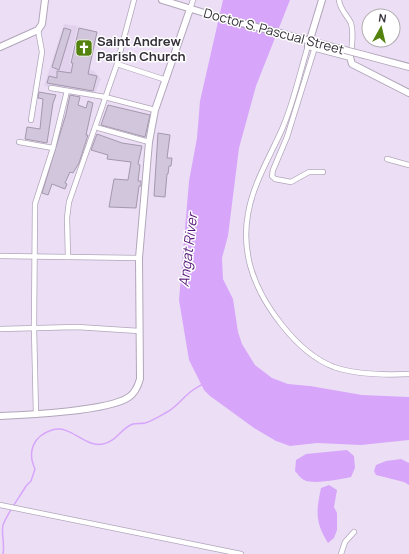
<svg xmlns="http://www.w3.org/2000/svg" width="409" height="554" font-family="Manrope,sans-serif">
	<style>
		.built { fill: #e2d2ee }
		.water { fill: #d7a6fa }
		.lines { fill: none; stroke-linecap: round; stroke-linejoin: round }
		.stream { stroke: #d7a6fa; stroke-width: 1.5 }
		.building { fill: #d1c6db; stroke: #a398ac }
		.street-casing { stroke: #b1a6ba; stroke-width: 6 }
		.secondary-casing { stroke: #b1a6ba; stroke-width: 8 }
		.street { stroke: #fff; stroke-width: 4.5 }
		.secondary { stroke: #fff; stroke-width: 6 }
		.secondary-bridge-casing { stroke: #b1a6ba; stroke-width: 8; stroke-linecap: butt }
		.secondary-bridge { stroke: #fff; stroke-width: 6 }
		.labels { text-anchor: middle; stroke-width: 3; stroke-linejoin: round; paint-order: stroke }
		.street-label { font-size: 13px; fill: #342f38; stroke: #fff }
		.poi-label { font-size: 13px; font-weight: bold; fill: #342f38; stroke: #fff; text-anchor: start }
		.water-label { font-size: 14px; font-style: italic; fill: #551577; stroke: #fff }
	</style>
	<rect width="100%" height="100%" fill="#ecdff5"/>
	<!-- built -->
	<path class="built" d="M64 24 78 26 69 64 94 71 101 79 94 96 44 86Z"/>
	<!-- water -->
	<g class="water">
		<path d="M223 0H290L256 86 239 148 228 236 222 258 223 279 233 299 238 332 242 344 255 365 272 378 288 384 310 386 362 395 409 397V440L361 445 317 443 290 446 276 441 254 428 210 396 204 390 189 360 179 300 189 181 197 138 200 101Z"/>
		<path d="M347 450 354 456 355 468 351 477C340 479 314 485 304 480 300 478 298 474 295 471L296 460 306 454Z"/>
		<path d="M401 459 409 463V485L404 482 376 475 374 471 376 465 386 461Z"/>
		<path d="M329 485 337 490 334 507 337 513V530L334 538 328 543C315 522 316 512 321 488Z"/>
	</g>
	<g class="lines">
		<!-- stream -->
		<path class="stream" d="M3 554C5 544 1 534 3 525 8 512 19 498 26 486L31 481 35 469C27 452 33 436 52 430 71 424 84 448 103 444 116 442 121 428 133 424 137 423 141 424 145 423 152 421 160 416 167 412 175 408 181 400 188 394 192 390 198 387 203 384"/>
	</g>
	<!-- building -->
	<g class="building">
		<path d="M64 28 71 30 59 70 52 67Z"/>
		<path d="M79 28 97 32 88 74 97 76 93 91 47 83 49 76 57 78V71L71 73 73 63H71Z"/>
		<path d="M39 92 56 95 53 103 47 143 25 139 27 127 40 129 43 99 38 98Z"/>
		<path d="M70 95 80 97 78 105 86 108 88 101 93 103 86 135H88L79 163 73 173 70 172 65 183 67 184 65 189 52 184 48 195 42 193 66 114Z"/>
		<path d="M108 105 150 115 145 137 101 125Z"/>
		<path d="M158 133 170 135 167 158H172L171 166H169L168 174H167L165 197 154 196Z"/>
		<path d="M97 134 122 143 142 146 138 164 140 165 138 181H141V186H139L136 208 109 207 114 179 128 180 131 162 107 159 108 155 91 150Z"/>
	</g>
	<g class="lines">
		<defs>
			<g id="street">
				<path d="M339 0C340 10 347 15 351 23 354 33 352 43 351 53"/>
				<path d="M190 9 193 0"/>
				<path d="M308 46C300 72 294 101 283 127 271 155 253 183 248 214 245 230 246 249 250 265 260 303 297 353 334 367 357 375 385 375 409 374"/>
				<path d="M315 47 287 137 273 170 272 176 275 179 291 182 309 172H323"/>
				<path d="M117 64 166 80"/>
				<path d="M51 88 105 97 155 110"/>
				<path d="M31 120 42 52 38 30"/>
				<path d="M95 127 149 142"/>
				<path d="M19 142 53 148"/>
				<path d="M387 159 409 165"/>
				<path d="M0 256 139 258"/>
				<path d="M68 257 67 218 69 202 117 64 134 0"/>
				<path d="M0 329 77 327 139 331"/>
				<path d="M36 415 34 328 35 204 53 148 67 91"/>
				<path d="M0 505 241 554"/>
				<path d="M341 554 345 542 354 532"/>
			</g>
			<g id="secondary">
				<path d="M162 0 211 15"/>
				<path d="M322 0 308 46 350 57 352 64 356 66 409 93"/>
				<path d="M0 47 38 30 42 24 45 0"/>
				<path d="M364 55 409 67"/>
				<path d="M0 416C27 415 109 411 129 397 135 393 138 386 140 379L139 258 149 142 155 110 190 9"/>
			</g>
		</defs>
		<!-- street casing -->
		<use href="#street" class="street-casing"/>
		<!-- secondary casing -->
		<use href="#secondary" class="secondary-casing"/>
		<!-- street -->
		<use href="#street" class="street"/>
		<!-- secondary -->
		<use href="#secondary" class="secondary"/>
		<defs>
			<path id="secondary-bridge" d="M211 15 364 55"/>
		</defs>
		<!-- secondary-bridge casing -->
		<use href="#secondary-bridge" class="secondary-bridge-casing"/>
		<!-- secondary-bridge -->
		<use href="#secondary-bridge" class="secondary-bridge"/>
	</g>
	<!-- icons -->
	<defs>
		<symbol id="church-square" viewBox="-11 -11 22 22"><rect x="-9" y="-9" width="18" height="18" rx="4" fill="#54820e" stroke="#fff"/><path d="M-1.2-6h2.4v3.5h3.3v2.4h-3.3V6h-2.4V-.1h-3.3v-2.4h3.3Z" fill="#fff"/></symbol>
	</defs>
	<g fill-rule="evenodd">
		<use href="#church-square" x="74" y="38" width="20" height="20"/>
	</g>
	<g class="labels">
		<!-- street labels -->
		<g class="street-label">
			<text transform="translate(274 31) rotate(15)" y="5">Doctor S. Pascual Street</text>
		</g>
		<!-- poi labels -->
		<g class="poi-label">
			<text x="97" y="46">Saint Andrew<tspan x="97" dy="15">Parish Church</tspan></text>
		</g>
		<!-- water labels -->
		<g class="water-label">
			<text transform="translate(188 250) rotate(-83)" y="5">Angat River</text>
		</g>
	</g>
	<!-- north arrow -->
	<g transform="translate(381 28) rotate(8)"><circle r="19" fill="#ffffff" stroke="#aeacaf"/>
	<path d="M0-3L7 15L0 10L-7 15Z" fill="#54820e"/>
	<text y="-6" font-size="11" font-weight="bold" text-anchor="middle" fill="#342f38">N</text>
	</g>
</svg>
